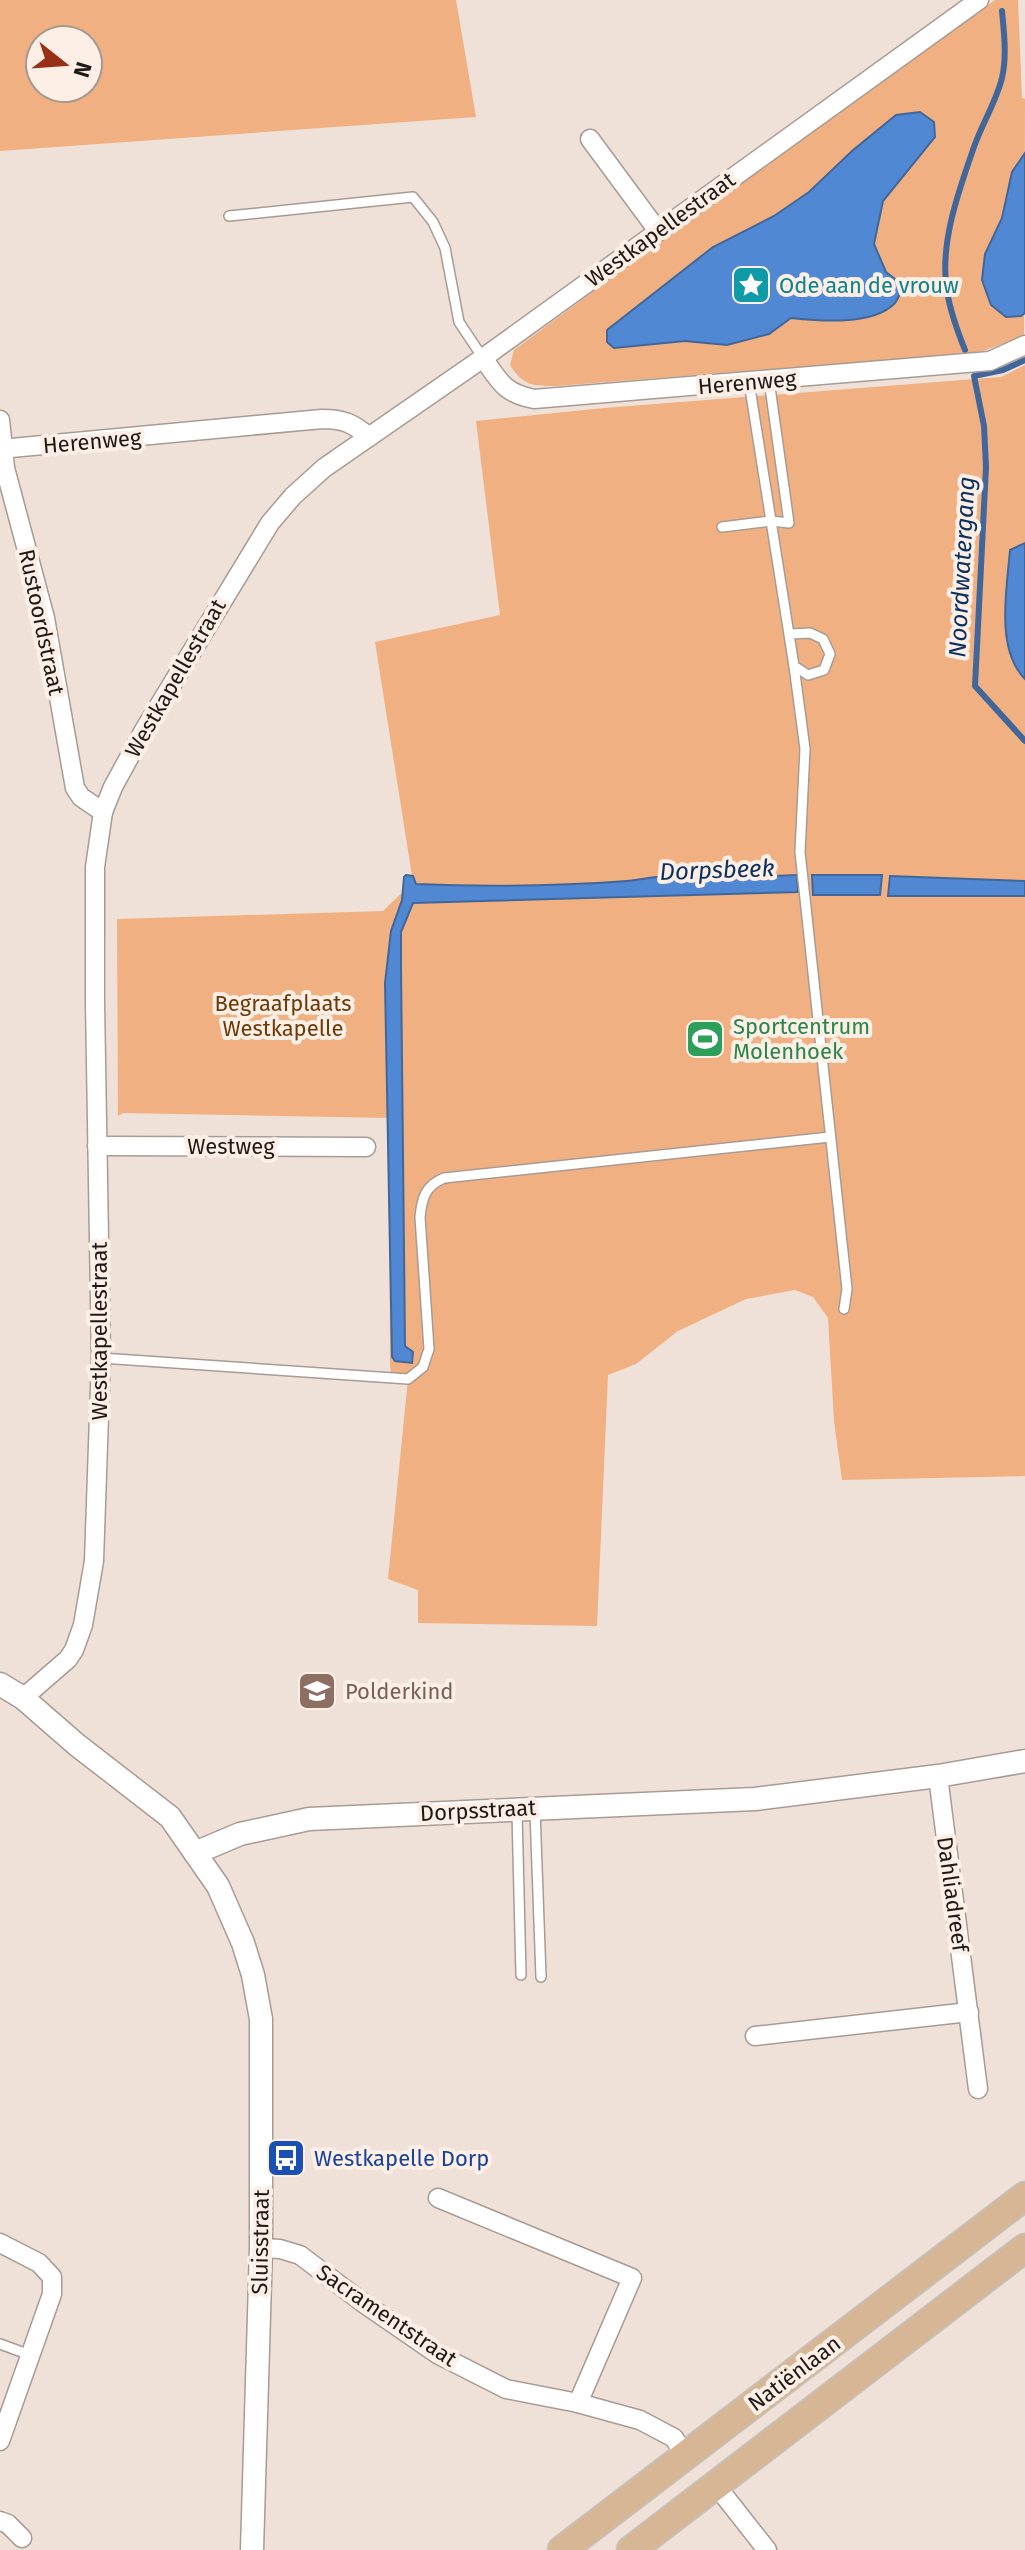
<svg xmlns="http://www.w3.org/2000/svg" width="1025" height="2550" font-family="'Fira Sans',sans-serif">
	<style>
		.green { fill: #f1b081; fill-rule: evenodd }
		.water { fill: #5088d3; stroke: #41679a; stroke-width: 2 }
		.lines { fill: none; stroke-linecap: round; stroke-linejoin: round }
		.stream { stroke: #41679a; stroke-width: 6 }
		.service-casing { stroke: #a89b93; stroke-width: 12 }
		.minor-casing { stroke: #a89b93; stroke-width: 21 }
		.tertiary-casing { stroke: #a89b93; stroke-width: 25 }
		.primary-casing { stroke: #c4c3c2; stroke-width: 31 }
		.service { stroke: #fff; stroke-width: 9 }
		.minor { stroke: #fff; stroke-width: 18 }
		.tertiary { stroke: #fff; stroke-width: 22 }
		.primary { stroke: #d7b695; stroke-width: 28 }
		.labels { text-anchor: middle; stroke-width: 8; stroke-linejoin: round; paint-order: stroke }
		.street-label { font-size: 22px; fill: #1e1916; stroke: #fdefe5 }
		.culture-label { font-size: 22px; fill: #0d838f; stroke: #fdefe5; text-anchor: start }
		.park-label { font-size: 22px; fill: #6e3905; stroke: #fdefe5 }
		.leisure-label { font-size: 22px; fill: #27864d; stroke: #fdefe5; text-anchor: start }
		.education-label { font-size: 22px; fill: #785e54; stroke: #fdefe5; text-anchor: start }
		.transit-label { font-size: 22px; fill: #164399; stroke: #fdefe5; text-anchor: start }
		.water-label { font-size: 24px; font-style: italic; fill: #0a3161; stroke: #fdefe5 }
	</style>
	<rect width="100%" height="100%" fill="#efe1d8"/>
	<!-- green -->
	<g class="green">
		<path d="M0 0H456L476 117 0 151ZM40 40H88V88H40Z"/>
		<path d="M995 0H1018L1022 98 1025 99 1024 336 983 351 953 355 556 386C533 386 523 386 510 365L514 350 847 104Z"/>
		<path d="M1025 365V1476L842 1480 834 1421 828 1318 813 1297 795 1290 746 1299 678 1331 636 1364 608 1375 597 1626 418 1623V1590L388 1579 408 1379 392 1378 390 1366 389 1118 123 1113 118 1116 117 919 383 911 413 882 375 642 500 615 476 421 604 408 1001 377Z"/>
	</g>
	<!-- water -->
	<g class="water">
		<path d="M920 112 934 122 935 137 883 201 874 244 886 272 904 286C901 291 898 299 895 303 873 326 820 321 791 318L769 334 727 345 685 341 614 348 607 342V330L713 247 774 216 809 192 852 151 896 115Z"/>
		<path d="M1025 153V313L1021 316 1006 317 991 305 982 280 985 254 1002 218 1012 172Z"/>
		<path d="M1025 543V679C995 649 1007 588 1010 550Z"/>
		<path d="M406 875 413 876 416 884C485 887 557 886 627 881 643 880 666 872 681 880L797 875 798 892 413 903 401 932V966L405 1346 413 1352 412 1363 395 1361 392 1357 385 983 391 931 402 900 404 877Z"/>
		<path d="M812 875H882L880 895H813Z"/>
		<path d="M890 876 1025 881V896H888Z"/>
	</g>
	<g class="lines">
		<!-- stream -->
		<g class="stream">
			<path d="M965 350C957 330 950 311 947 291 939 244 959 190 974 147 982 124 996 102 1002 78 1007 56 1004 33 1002 11"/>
			<path d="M1025 360 1003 370 974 376 984 426 986 467 975 686 1025 741"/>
		</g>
		<defs>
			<g id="service">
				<path d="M229 216 413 197 433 222 445 248 459 322 483 358"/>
				<path d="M749 382 794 666 808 675 824 670 830 654 823 639 810 633 790 634"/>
				<path d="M722 527 771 521 789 523 769 380"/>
				<path d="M794 666 805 749 800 852 847 1289 844 1309"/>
				<path d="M101 1358 408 1379 423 1367 429 1349 420 1217C422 1198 425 1186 444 1178L830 1137"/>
				<path d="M535 1811 541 1977"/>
				<path d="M517 1812 521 1975"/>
				<path d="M0 2344 30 2355"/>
			</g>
			<g id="minor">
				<path d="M590 139 658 231"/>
				<path d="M483 358C500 382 504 393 534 399L990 361 1025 345"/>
				<path d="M0 420 5 468 45 618 75 788 81 797 103 812"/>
				<path d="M0 449 322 419C343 419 353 423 369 437"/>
				<path d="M97 1146 366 1147"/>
				<path d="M23 1698 68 1659 74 1650 83 1625 94 1561 101 1358 95 1003V867L103 812 113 787 143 732 270 523 293 496 324 468 483 358 979 0"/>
				<path d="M938 1776 978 2089"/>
				<path d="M755 2036 969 2012"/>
				<path d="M438 2198 632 2278 578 2403"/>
				<path d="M0 2243 39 2263 52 2277V2294L0 2441"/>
				<path d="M261 2248 280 2249 300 2255 362 2302 439 2355 506 2389 578 2403 640 2420 674 2438 685 2456"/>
				<path d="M715 2484 767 2550"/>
				<path d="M0 2521 8 2524 22 2538"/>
			</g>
			<g id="tertiary">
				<path d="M0 1684 23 1698 77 1745 170 1817 218 1886 243 1943 253 1975 261 2019V2248L252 2550"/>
				<path d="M195 1853 240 1834 309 1819 755 1799 938 1776 1025 1761"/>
			</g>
			<g id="primary">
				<path d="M562 2550 1025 2196"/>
				<path d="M631 2550 1025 2248"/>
			</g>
		</defs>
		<!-- service casing -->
		<use href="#service" class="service-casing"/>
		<!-- minor casing -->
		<use href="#minor" class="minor-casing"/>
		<!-- tertiary casing -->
		<use href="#tertiary" class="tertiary-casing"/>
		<!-- primary casing -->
		<use href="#primary" class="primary-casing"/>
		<!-- service -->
		<use href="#service" class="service"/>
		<!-- minor -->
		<use href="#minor" class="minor"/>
		<!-- tertiary -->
		<use href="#tertiary" class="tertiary"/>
		<!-- primary -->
		<use href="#primary" class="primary"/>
	</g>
	<!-- icons -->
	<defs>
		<symbol id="sight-square" viewBox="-11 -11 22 22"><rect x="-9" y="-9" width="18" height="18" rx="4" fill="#0f9aa8" stroke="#fdefe5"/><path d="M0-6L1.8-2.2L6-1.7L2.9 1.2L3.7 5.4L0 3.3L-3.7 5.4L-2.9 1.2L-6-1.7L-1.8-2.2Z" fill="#fff"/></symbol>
		<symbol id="stadium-square" viewBox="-11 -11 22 22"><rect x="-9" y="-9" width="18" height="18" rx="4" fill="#2e9e5b" stroke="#fdefe5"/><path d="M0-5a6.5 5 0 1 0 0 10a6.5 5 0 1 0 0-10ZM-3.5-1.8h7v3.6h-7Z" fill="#fff"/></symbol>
		<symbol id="school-square" viewBox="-11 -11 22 22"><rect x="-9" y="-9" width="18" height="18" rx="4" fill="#8d6e63" stroke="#fdefe5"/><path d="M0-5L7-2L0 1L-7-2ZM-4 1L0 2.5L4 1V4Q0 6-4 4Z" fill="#fff"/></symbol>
		<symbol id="bus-square" viewBox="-11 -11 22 22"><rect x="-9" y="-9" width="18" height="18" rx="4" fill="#1a4fb4" stroke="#fdefe5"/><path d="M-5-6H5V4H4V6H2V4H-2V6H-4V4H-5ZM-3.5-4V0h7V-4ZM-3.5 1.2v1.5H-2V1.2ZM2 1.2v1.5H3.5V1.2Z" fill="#fff"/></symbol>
	</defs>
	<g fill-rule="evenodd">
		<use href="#sight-square" x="729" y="263" width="44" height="44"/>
		<use href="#stadium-square" x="683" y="1017" width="44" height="44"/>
		<use href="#school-square" x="295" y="1669" width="44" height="44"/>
		<use href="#bus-square" x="264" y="2136" width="44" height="44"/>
	</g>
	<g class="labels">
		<!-- street labels -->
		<g class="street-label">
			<text transform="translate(660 229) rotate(-36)" y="8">Westkapellestraat</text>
			<text transform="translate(747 382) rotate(-5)" y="8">Herenweg</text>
			<text transform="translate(92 441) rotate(-5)" y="8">Herenweg</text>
			<text transform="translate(42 622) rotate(78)" y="8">Rustoordstraat</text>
			<text transform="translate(175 678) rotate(-60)" y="8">Westkapellestraat</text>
			<text x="231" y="1154">Westweg</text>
			<text transform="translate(99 1331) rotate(-90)" y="8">Westkapellestraat</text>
			<text transform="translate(478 1810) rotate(-3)" y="8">Dorpsstraat</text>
			<text transform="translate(953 1894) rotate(82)" y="8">Dahliadreef</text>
			<text transform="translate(260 2242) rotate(-89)" y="8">Sluisstraat</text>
			<text transform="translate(387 2315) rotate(34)" y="8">Sacramentstraat</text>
			<text transform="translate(794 2373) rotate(-37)" y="8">Natiënlaan</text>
		</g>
		<!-- culture labels -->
		<g class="culture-label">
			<text x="779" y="293">Ode aan de vrouw</text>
		</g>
		<!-- park labels -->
		<g class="park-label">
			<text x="283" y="1011">Begraafplaats<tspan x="283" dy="25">Westkapelle</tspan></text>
		</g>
		<!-- leisure labels -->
		<g class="leisure-label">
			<text x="733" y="1034">Sportcentrum<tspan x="733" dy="25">Molenhoek</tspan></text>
		</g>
		<!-- education labels -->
		<g class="education-label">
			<text x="345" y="1699">Polderkind</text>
		</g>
		<!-- transit labels -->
		<g class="transit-label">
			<text x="314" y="2166">Westkapelle Dorp</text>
		</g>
		<!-- water labels -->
		<g class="water-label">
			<text transform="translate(962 567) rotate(-87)" y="8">Noordwatergang</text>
			<text transform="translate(717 870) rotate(-2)" y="8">Dorpsbeek</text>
		</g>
	</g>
	<!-- north arrow -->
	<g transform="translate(64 64) rotate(107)"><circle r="38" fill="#fdefe5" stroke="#a49992" stroke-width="2"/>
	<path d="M0-6L14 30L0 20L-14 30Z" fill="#983017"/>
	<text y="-12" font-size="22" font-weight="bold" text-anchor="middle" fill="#1e1916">N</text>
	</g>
</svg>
